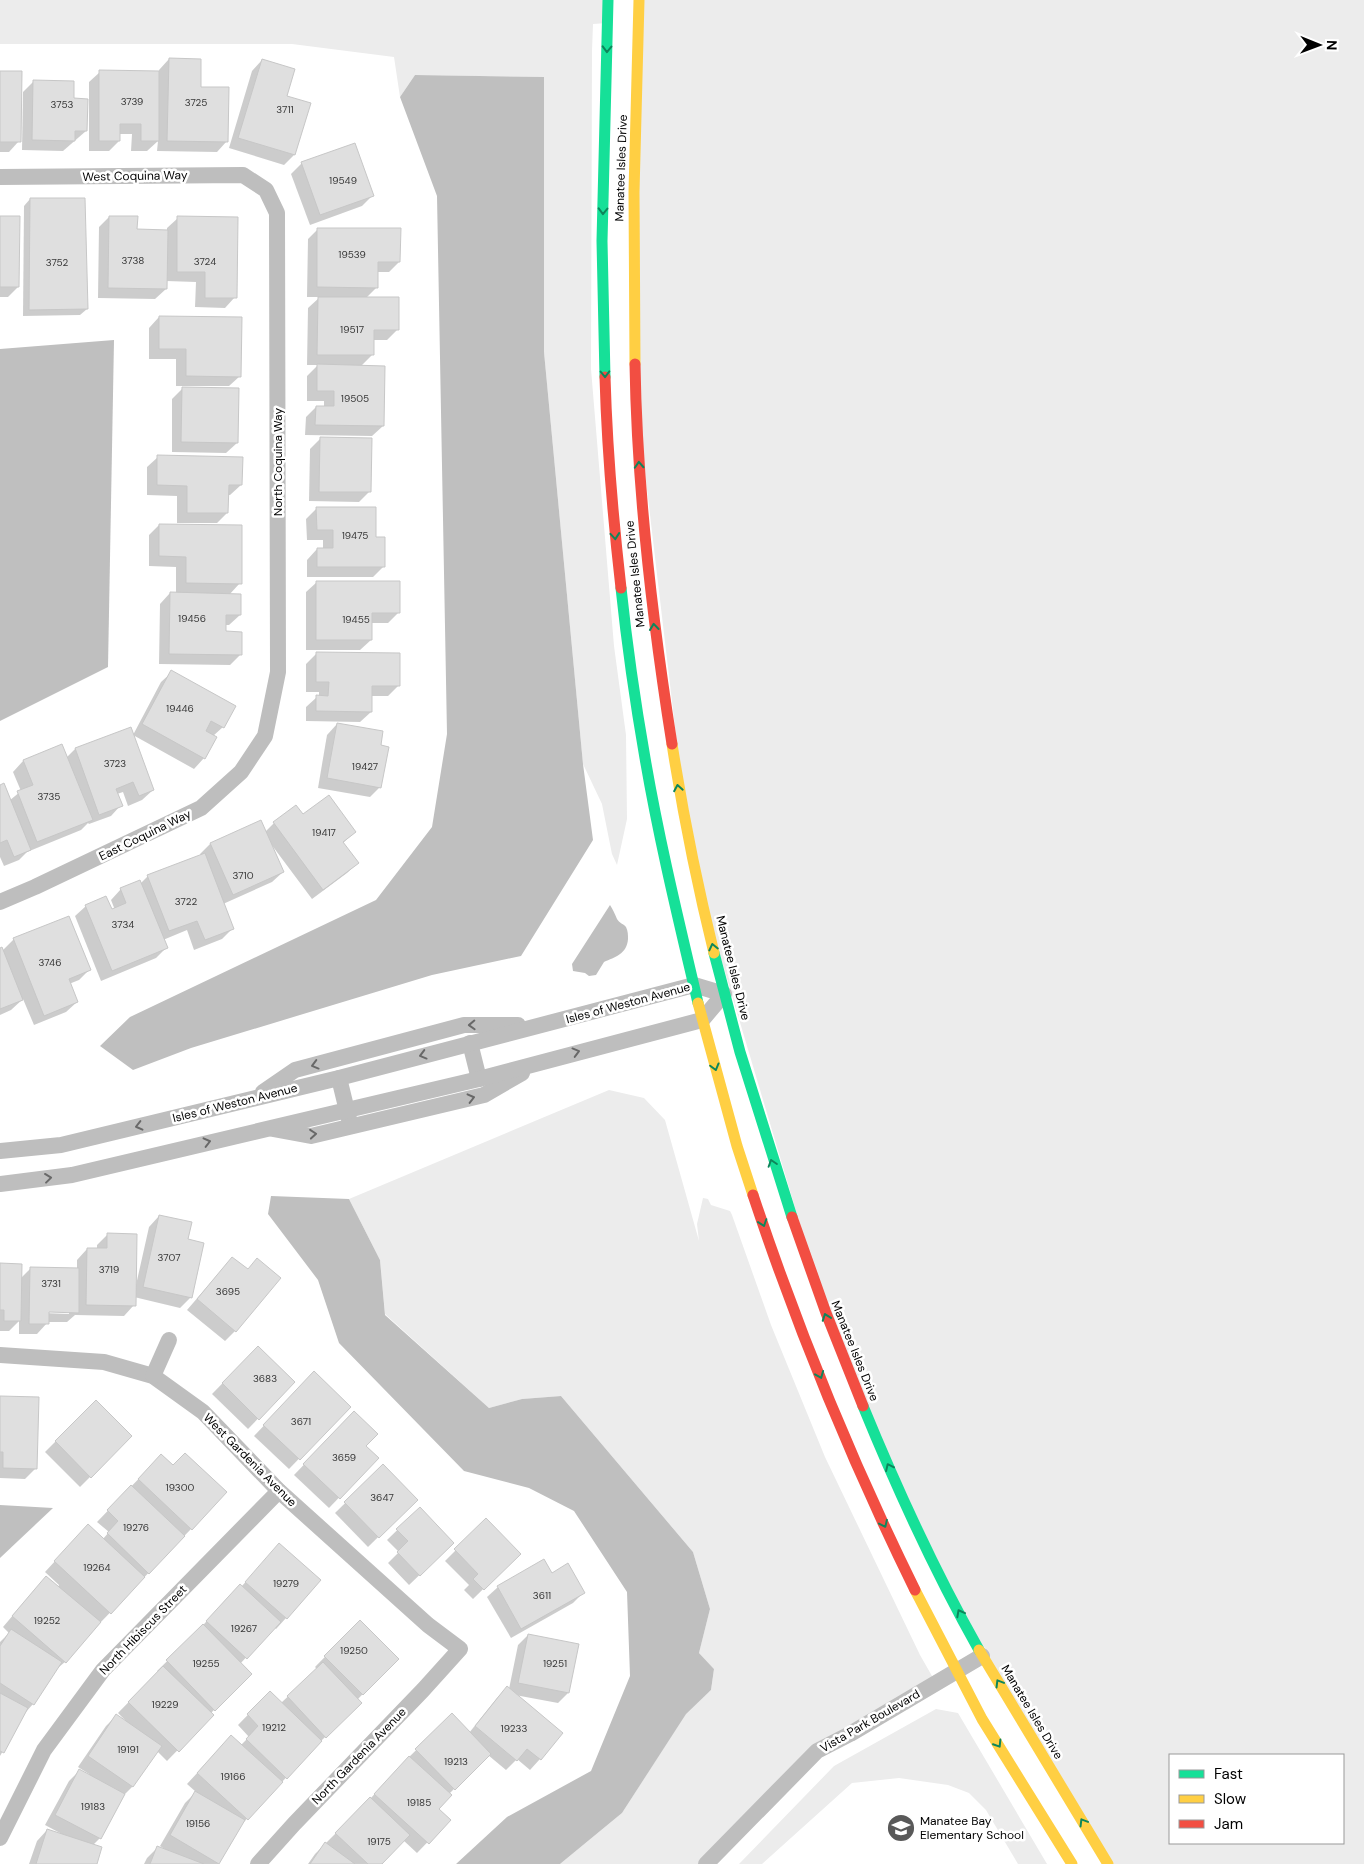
<svg xmlns="http://www.w3.org/2000/svg" width="1364" height="1864" font-family="'DM Sans',sans-serif">
	<style>
		.green { fill: #ececec; fill-rule: evenodd }
		.water { fill: #bfbfbf }
		.shadow { fill: #0003; fill-rule: evenodd }
		.building { fill: #dfdfdf; stroke: #c7c7c7 }
		.lines { fill: none; stroke-linecap: round; stroke-linejoin: round }
		.street { stroke: #bebebe; stroke-width: 16 }
		.fast { stroke: #16e098; stroke-width: 11 }
		.slow { stroke: #ffcf43; stroke-width: 11 }
		.jam { stroke: #f24e42; stroke-width: 11 }
		.oneway { stroke: #0d865b }
		.oneway2 { stroke: #686868 }
		.labels { text-anchor: middle; stroke-width: 5; stroke-linejoin: round; paint-order: stroke }
		.number-label { font-size: 10px; fill: #383838 }
		.street-label { font-size: 12px; fill: #000; stroke: #fff }
		.poi-label { font-size: 12px; fill: #000; stroke: #fff; text-anchor: start }
	</style>
	<rect width="100%" height="100%" fill="#fff"/>
	<!-- green -->
	<g class="green">
		<path d="M0 0H608L607 23 593 24 592 51 591 369 614 646 626 735 627 819 617 865 612 854 602 804 583 764 544 352V77L415 75 400 97 394 57 292 44H0Z"/>
		<path d="M639 0H1364V1864H1108L982 1656 834 1339 690 854 634 379ZM1170 1755H1343V1843H1170Z"/>
		<path d="M609 1090 644 1098 665 1120 699 1241 697 1224 703 1198 708 1199 711 1205 730 1211 732 1215 771 1325 825 1457 920 1655 936 1683 817 1751 706 1864H560L622 1813 686 1713 711 1690 714 1669 699 1653 710 1609 693 1552 561 1396 522 1399 489 1408 385 1314 380 1260 349 1199Z"/>
		<path d="M936 1709 958 1713 1047 1864H1018L986 1810 969 1793 948 1785 899 1778 852 1783 762 1864H739L834 1766Z"/>
	</g>
	<!-- water -->
	<g class="water">
		<path d="M415 75 544 77V352L583 764 593 840 521 956 432 975 191 1048 133 1070 100 1046 130 1017 376 900 432 827 447 734 437 196 400 97Z"/>
		<path d="M114 340 108 667 0 721V349Z"/>
		<path d="M610 905C613 910 615 914 617 919 619 923 624 924 626 927 628 931 628 935 628 939 627 954 615 957 604 962L596 975 589 976 585 973 573 971 572 964Z"/>
		<path d="M271 1196 349 1199 380 1260 385 1315 489 1408 522 1399 561 1396 693 1552 710 1609 699 1653 714 1669 711 1690 686 1714 622 1813 560 1864H456L507 1817 591 1771 630 1676 627 1592 574 1511 529 1488 464 1471 339 1343 318 1280 268 1214Z"/>
		<path d="M0 1505 53 1508 0 1558Z"/>
	</g>
	<!-- shadow -->
	<g class="shadow">
		<path d="M169 59 199 88 227 141 217 152 157 151 158 141 147 151H131L132 134H119V141L109 151H89V82L100 72H159V70Z"/>
		<path d="M262 60 286 97 310 104 294 155 284 165 229 148 252 71Z"/>
		<path d="M0 72 19 141 9 152H0Z"/>
		<path d="M34 81 73 100 86 131 63 151 22 150 23 92Z"/>
		<path d="M302 163 372 196 362 206 310 225 291 174Z"/>
		<path d="M30 199 87 309 80 315 23 316 24 206Z"/>
		<path d="M0 217 18 287 8 297H0Z"/>
		<path d="M109 217 136 231H167V228L178 218 235 297 225 308 195 307 196 282 166 281V289L155 299 98 298 99 227Z"/>
		<path d="M318 229 399 262 389 272H377V287L366 298 397 330 387 340H372V355L361 366 383 426 372 436 305 435 306 417 316 407H324V401H307V376L318 365H307L308 308 320 297H307L308 239Z"/>
		<path d="M159 317 240 376 229 386H176V359H149V328Z"/>
		<path d="M183 388 237 443 226 453 172 452V399Z"/>
		<path d="M321 438 369 492 359 502 309 501 310 449Z"/>
		<path d="M158 457 241 485 230 495H228L227 513 217 523H177V496L147 495V467Z"/>
		<path d="M317 508 375 538 384 566 373 577H307V560L317 549H323V540H307L306 519Z"/>
		<path d="M159 525 240 583 229 595 240 615 229 625H225L224 633 240 655 230 665 159 664 160 604 170 593H176V567L149 566V535Z"/>
		<path d="M317 582 398 613 388 623H371V640L360 650H306V592Z"/>
		<path d="M317 653 398 686 388 696H371V712L360 722 306 721V707L317 697H319V692H306V664Z"/>
		<path d="M172 672 223 727 213 736 216 738 204 758 194 769 133 735 161 682Z"/>
		<path d="M337 724 379 746 380 787 370 797 318 788 327 735Z"/>
		<path d="M130 729 153 790 142 800 128 806 123 792 117 794 121 805 111 816 89 824 88 823 81 830 27 852 19 860 4 866 0 857V786L9 801 21 791 13 772 23 761 62 746 66 758 75 749Z"/>
		<path d="M303 816 355 832 343 843 357 863 347 873 312 899 271 844 283 872 272 882 223 904 233 928 222 939 194 950 187 930 163 940 166 948 156 958 101 981 75 916 86 906 111 911 115 910 111 900 121 889 140 884 148 876 201 856 200 854 210 844 260 821 265 832 274 823Z"/>
		<path d="M14 939 89 970 79 980 69 984 77 1002 66 1012 34 1025 23 999 11 1010 0 1015V949L2 951Z"/>
		<path d="M159 1216 187 1240 191 1297 180 1308 134 1297V1305L124 1316 75 1315 67 1322H48L37 1334H19V1321L9 1331H0V1264L21 1278 30 1269 77 1270V1260L87 1249 97 1250V1245L108 1234 136 1285 149 1227ZM43 1311H69V1314L43 1313Z"/>
		<path d="M232 1258 247 1270 258 1259 235 1331 225 1341 187 1310Z"/>
		<path d="M258 1347 293 1382 248 1429 212 1394Z"/>
		<path d="M314 1373 349 1407 289 1469 254 1436Z"/>
		<path d="M0 1397 36 1468 25 1479 0 1478Z"/>
		<path d="M96 1401 131 1436 80 1487 45 1452Z"/>
		<path d="M344 1423 377 1458 329 1508 294 1475Z"/>
		<path d="M151 1466 191 1529 100 1623 65 1662 54 1671 33 1704 25 1713 0 1756V1642L9 1633 3 1627 36 1588 58 1587 59 1585 45 1572 78 1536 103 1539 109 1532 97 1522Z"/>
		<path d="M383 1466 416 1500 368 1547 335 1513Z"/>
		<path d="M420 1508 453 1543 409 1585 388 1563 399 1552 387 1540Z"/>
		<path d="M486 1520 519 1554 473 1599 464 1590 469 1585 445 1561Z"/>
		<path d="M279 1545 319 1581 286 1618 276 1629 274 1627 240 1664 250 1674 211 1713 212 1715 167 1761 157 1751 132 1787 123 1796 100 1838 93 1845 95 1864H29L37 1841 47 1830 60 1834V1833L45 1825 69 1781 79 1771 88 1775 89 1774 78 1767 106 1726 116 1716 124 1721 125 1720 118 1713 158 1672 157 1671 197 1632 229 1596 241 1587Z"/>
		<path d="M551 1574 583 1593 573 1603 511 1638 487 1597 498 1587Z"/>
		<path d="M360 1621 397 1659 357 1700 360 1703 321 1741 240 1826 218 1864H144L147 1858 157 1848 166 1850 160 1846 185 1803 196 1792 187 1784 221 1747 241 1745 249 1737 238 1725 270 1692 281 1703 317 1669 315 1667Z"/>
		<path d="M528 1635 568 1693 558 1703 515 1695 562 1733 540 1759 530 1770 517 1759 506 1770 488 1755 449 1794 437 1809 449 1820 417 1853 403 1840 381 1864H308L315 1854 370 1799 406 1760 452 1715 469 1733 497 1698 507 1688 509 1689 518 1645Z"/>
	</g>
	<!-- building -->
	<g class="building">
		<path d="M169 58 201 59V87H229L228 142 167 141Z"/>
		<path d="M262 59 295 69 287 96 311 103 295 155 238 138Z"/>
		<path d="M99 70 159 71V141H141V124H120V141H99Z"/>
		<path d="M0 71H22L21 142H0Z"/>
		<path d="M33 80 74 81V98L88 99 87 131H75V141L32 140Z"/>
		<path d="M355 143 374 196 320 215 301 162Z"/>
		<path d="M30 198H85L88 309 29 310Z"/>
		<path d="M0 216H20L19 287H0Z"/>
		<path d="M109 216H138L137 229 168 230 167 289 108 288Z"/>
		<path d="M177 216 238 217 237 298H205V272H177Z"/>
		<path d="M317 228H401L400 262H378V288L317 287Z"/>
		<path d="M318 297H399V330H374V355H317Z"/>
		<path d="M159 316 242 317 241 377 186 376V349H159Z"/>
		<path d="M317 364 385 366 384 426 315 425 316 406H334V391H317Z"/>
		<path d="M182 387 239 388 238 443 181 442Z"/>
		<path d="M320 437 372 438 371 492H319Z"/>
		<path d="M157 455 243 457 242 485H229L228 513H187V486L157 485Z"/>
		<path d="M316 507H376V537H385V567H317V548H333V530H317Z"/>
		<path d="M159 524 242 525V584L186 583V557L159 556Z"/>
		<path d="M316 581H400V613H372V640H316Z"/>
		<path d="M170 592 241 594V615H226V631L242 632V655L169 654Z"/>
		<path d="M316 652 400 653V686H372V712L316 711V695L328 696 329 682H316Z"/>
		<path d="M171 670 236 706 224 728 211 721 206 731 217 737 205 759 142 724Z"/>
		<path d="M337 723 383 731 381 745 389 747 381 788 327 778Z"/>
		<path d="M131 727 154 790 139 796 133 782 116 789 123 806 99 815 75 748Z"/>
		<path d="M62 744 93 820 37 842 17 791 33 785 23 760Z"/>
		<path d="M4 783 31 850 14 857 7 840 0 843V785Z"/>
		<path d="M329 795 356 832 343 842 359 863 323 890 273 822 296 805 303 814Z"/>
		<path d="M261 820 284 872 233 895 210 843Z"/>
		<path d="M205 853 234 929 205 940 197 921 169 931 147 875Z"/>
		<path d="M140 880 168 948 112 971 85 905 106 896 112 909 126 903 120 888Z"/>
		<path d="M69 916 91 970 69 979 78 1002 44 1016 13 938Z"/>
		<path d="M2 947 23 1000 0 1009V948Z"/>
		<path d="M159 1215 192 1222 188 1239 204 1243 192 1298 143 1287Z"/>
		<path d="M107 1233 137 1234 136 1306 86 1305 87 1248H107Z"/>
		<path d="M232 1257 248 1269 257 1258 281 1278 236 1332 197 1299Z"/>
		<path d="M0 1263 22 1264 21 1321H4V1310H0Z"/>
		<path d="M30 1267 79 1268V1313L49 1312V1324H29Z"/>
		<path d="M258 1346 295 1382 259 1420 222 1383Z"/>
		<path d="M314 1371 351 1407 300 1460 263 1425Z"/>
		<path d="M0 1396 39 1397 37 1469 3 1468V1452H0Z"/>
		<path d="M96 1400 132 1436 91 1478 55 1441Z"/>
		<path d="M354 1411 378 1434 366 1446 379 1458 340 1499 303 1464Z"/>
		<path d="M185 1453 227 1492 192 1530 138 1479 161 1454 173 1465Z"/>
		<path d="M383 1464 418 1500 379 1538 344 1502Z"/>
		<path d="M131 1485 185 1536 149 1574 107 1533 118 1521 107 1510Z"/>
		<path d="M420 1507 454 1543 420 1576 397 1552 408 1541 396 1529Z"/>
		<path d="M486 1518 521 1554 484 1590 473 1579 478 1574 454 1549Z"/>
		<path d="M88 1524 145 1577 111 1614 54 1561Z"/>
		<path d="M279 1543 321 1580 287 1619 245 1582Z"/>
		<path d="M544 1559 552 1573 568 1563 585 1593 521 1629 497 1586Z"/>
		<path d="M46 1576 101 1622 66 1663 12 1616Z"/>
		<path d="M240 1584 281 1622 247 1659 206 1621Z"/>
		<path d="M360 1620 399 1659 363 1695 324 1656Z"/>
		<path d="M203 1624 252 1674 215 1711 166 1660Z"/>
		<path d="M11 1629 62 1662 34 1705 0 1683V1646Z"/>
		<path d="M528 1634 579 1644 569 1693 518 1683Z"/>
		<path d="M323 1662 362 1703 326 1738 287 1696Z"/>
		<path d="M163 1666 214 1715 179 1752 128 1702Z"/>
		<path d="M507 1686 563 1733 541 1760 527 1749 517 1761 475 1726Z"/>
		<path d="M270 1691 322 1741 287 1779 246 1739 258 1726 247 1714Z"/>
		<path d="M0 1693 28 1708 4 1753 0 1751Z"/>
		<path d="M452 1713 491 1754 455 1790 415 1749Z"/>
		<path d="M116 1714 162 1746 133 1787 88 1756Z"/>
		<path d="M231 1735 283 1782 248 1820 197 1773Z"/>
		<path d="M409 1756 452 1795 439 1809 451 1820 429 1844 374 1794Z"/>
		<path d="M79 1769 125 1794 101 1839 55 1815Z"/>
		<path d="M195 1791 245 1820 219 1864 170 1835Z"/>
		<path d="M370 1797 410 1835 382 1864H368L335 1833Z"/>
		<path d="M47 1829 102 1847 97 1864H36Z"/>
		<path d="M325 1842 355 1864H310Z"/>
		<path d="M157 1846 204 1864H150Z"/>
	</g>
	<g class="lines">
		<!-- street -->
		<g class="street">
			<path d="M0 177 243 175 266 190 277 213 278 672 265 736 241 772 201 808 35 887 0 902"/>
			<path d="M470 1043 479 1079"/>
			<path d="M339 1078 349 1119"/>
			<path d="M263 1092 295 1070 464 1025H518"/>
			<path d="M273 1129 311 1136 484 1095 522 1073"/>
			<path d="M0 1151 61 1145 339 1078 694 985 724 994 702 1020 479 1079 72 1175 0 1184"/>
			<path d="M0 1355 104 1362 153 1376 203 1412 279 1491 428 1625 460 1649 423 1690 294 1824 258 1864"/>
			<path d="M153 1376 169 1340"/>
			<path d="M0 1838 44 1750 103 1670 279 1491"/>
			<path d="M706 1864 817 1751 850 1734 982 1656"/>
		</g>
		<!-- fast -->
		<g class="fast">
			<path d="M605 377 602 241 608 0"/>
			<path d="M621 588C627 645 635 701 645 758 659 840 679 922 698 1003"/>
			<path d="M714 953 740 1052 792 1217"/>
			<path d="M863 1406C897 1489 935 1572 979 1650"/>
		</g>
		<!-- slow -->
		<g class="slow">
			<path d="M635 364 634 192 639 0"/>
			<path d="M672 744C683 814 697 884 714 953"/>
			<path d="M698 1003 737 1146 753 1195"/>
			<path d="M915 1590 982 1719 1072 1864"/>
			<path d="M979 1650 1108 1864"/>
		</g>
		<!-- jam -->
		<g class="jam">
			<path d="M635 364C637 491 652 618 672 744"/>
			<path d="M605 377C607 448 613 518 621 588"/>
			<path d="M753 1195C798 1330 852 1462 915 1590"/>
			<path d="M792 1217 826 1313 863 1406"/>
		</g>
	</g>
	<!-- one-way arrows -->
	<defs><path id="oneway-chevron" d="M-2-3.5L2.5 0L-2 3.5" fill="none" stroke-width="1.6" stroke-linecap="round" stroke-linejoin="round" transform="scale(1.25)"/></defs>
	<g class="oneway">
		<use href="#oneway-chevron" transform="translate(607 49) rotate(91)"/>
		<use href="#oneway-chevron" transform="translate(603 211) rotate(91)"/>
		<use href="#oneway-chevron" transform="translate(605 374) rotate(89)"/>
		<use href="#oneway-chevron" transform="translate(639 465) rotate(-93)"/>
		<use href="#oneway-chevron" transform="translate(615 536) rotate(85)"/>
		<use href="#oneway-chevron" transform="translate(654 627) rotate(-96)"/>
		<use href="#oneway-chevron" transform="translate(678 788) rotate(-100)"/>
		<use href="#oneway-chevron" transform="translate(713 947) rotate(-103)"/>
		<use href="#oneway-chevron" transform="translate(715 1067) rotate(75)"/>
		<use href="#oneway-chevron" transform="translate(772 1163) rotate(-108)"/>
		<use href="#oneway-chevron" transform="translate(763 1223) rotate(71)"/>
		<use href="#oneway-chevron" transform="translate(826 1317) rotate(-110)"/>
		<use href="#oneway-chevron" transform="translate(820 1375) rotate(68)"/>
		<use href="#oneway-chevron" transform="translate(889 1467) rotate(-115)"/>
		<use href="#oneway-chevron" transform="translate(884 1524) rotate(65)"/>
		<use href="#oneway-chevron" transform="translate(960 1613) rotate(-118)"/>
		<use href="#oneway-chevron" transform="translate(999 1683) rotate(-121)"/>
		<use href="#oneway-chevron" transform="translate(998 1744) rotate(58)"/>
		<use href="#oneway-chevron" transform="translate(1083 1822) rotate(-121)"/>
	</g>
	<g class="oneway2">
		<use href="#oneway-chevron" transform="translate(472 1025) rotate(178)"/>
		<use href="#oneway-chevron" transform="translate(576 1052) rotate(-15)"/>
		<use href="#oneway-chevron" transform="translate(423 1055) rotate(165)"/>
		<use href="#oneway-chevron" transform="translate(315 1065) rotate(165)"/>
		<use href="#oneway-chevron" transform="translate(471 1098) rotate(-14)"/>
		<use href="#oneway-chevron" transform="translate(139 1126) rotate(166)"/>
		<use href="#oneway-chevron" transform="translate(313 1134) rotate(-5)"/>
		<use href="#oneway-chevron" transform="translate(207 1142) rotate(-14)"/>
		<use href="#oneway-chevron" transform="translate(48 1178) rotate(-7)"/>
	</g>
	<!-- icons -->
	<defs>
		<symbol id="school-disc" viewBox="-11 -11 22 22"><circle r="9.5" fill="#595959" stroke="#fff"/><path d="M0-5L7-2L0 1L-7-2ZM-4 1L0 2.5L4 1V4Q0 6-4 4Z" fill="#fff"/></symbol>
	</defs>
	<g fill-rule="evenodd">
		<use href="#school-disc" x="885" y="1812" width="32" height="32"/>
	</g>
	<g class="labels">
		<!-- number labels -->
		<g class="number-label">
			<text x="132" y="105">3739</text>
			<text x="196" y="106">3725</text>
			<text x="62" y="108">3753</text>
			<text x="285" y="113">3711</text>
			<text x="343" y="184">19549</text>
			<text x="352" y="258">19539</text>
			<text x="133" y="264">3738</text>
			<text x="205" y="265">3724</text>
			<text x="57" y="266">3752</text>
			<text x="352" y="333">19517</text>
			<text x="355" y="402">19505</text>
			<text x="355" y="539">19475</text>
			<text x="192" y="622">19456</text>
			<text x="356" y="623">19455</text>
			<text x="180" y="712">19446</text>
			<text x="115" y="767">3723</text>
			<text x="365" y="770">19427</text>
			<text x="49" y="800">3735</text>
			<text x="324" y="836">19417</text>
			<text x="243" y="879">3710</text>
			<text x="186" y="905">3722</text>
			<text x="123" y="928">3734</text>
			<text x="50" y="966">3746</text>
			<text x="169" y="1261">3707</text>
			<text x="109" y="1273">3719</text>
			<text x="51" y="1287">3731</text>
			<text x="228" y="1295">3695</text>
			<text x="265" y="1382">3683</text>
			<text x="301" y="1425">3671</text>
			<text x="344" y="1461">3659</text>
			<text x="180" y="1491">19300</text>
			<text x="382" y="1501">3647</text>
			<text x="136" y="1531">19276</text>
			<text x="97" y="1571">19264</text>
			<text x="286" y="1587">19279</text>
			<text x="542" y="1599">3611</text>
			<text x="47" y="1624">19252</text>
			<text x="244" y="1632">19267</text>
			<text x="354" y="1654">19250</text>
			<text x="206" y="1667">19255</text>
			<text x="555" y="1667">19251</text>
			<text x="165" y="1708">19229</text>
			<text x="274" y="1731">19212</text>
			<text x="514" y="1732">19233</text>
			<text x="128" y="1753">19191</text>
			<text x="456" y="1765">19213</text>
			<text x="233" y="1780">19166</text>
			<text x="419" y="1806">19185</text>
			<text x="93" y="1810">19183</text>
			<text x="198" y="1827">19156</text>
			<text x="379" y="1845">19175</text>
		</g>
		<!-- street labels -->
		<g class="street-label">
			<text transform="translate(621 168) rotate(-88)" y="4">Manatee Isles Drive</text>
			<text transform="translate(135 176) rotate(-1)" y="4">West Coquina Way</text>
			<text transform="translate(278 462) rotate(-90)" y="4">North Coquina Way</text>
			<text transform="translate(635 574) rotate(-96)" y="4">Manatee Isles Drive</text>
			<text transform="translate(145 835) rotate(-26)" y="4">East Coquina Way</text>
			<text transform="translate(733 968) rotate(76)" y="4">Manatee Isles Drive</text>
			<text transform="translate(628 1003) rotate(-15)" y="4">Isles of Weston Avenue</text>
			<text transform="translate(235 1103) rotate(-14)" y="4">Isles of Weston Avenue</text>
			<text transform="translate(855 1351) rotate(68)" y="4">Manatee Isles Drive</text>
			<text transform="translate(250 1460) rotate(45)" y="4">West Gardenia Avenue</text>
			<text transform="translate(143 1630) rotate(-46)" y="4">North Hibiscus Street</text>
			<text transform="translate(1032 1712) rotate(59)" y="4">Manatee Isles Drive</text>
			<text transform="translate(870 1721) rotate(-30)" y="4">Vista Park Boulevard</text>
			<text transform="translate(359 1756) rotate(-46)" y="4">North Gardenia Avenue</text>
		</g>
		<!-- poi labels -->
		<g class="poi-label">
			<text x="920" y="1825">Manatee Bay<tspan x="920" dy="14">Elementary School</tspan></text>
		</g>
	</g>
	<!-- legend -->
	<rect x="1169" y="1754" width="175" height="90" fill="#ffffff" stroke="#999999"/>
	<rect x="1179" y="1770" width="25" height="8" fill="#16e098" stroke="#999999"/>
	<text x="1214" y="1779" font-size="15" fill="#000000">Fast</text>
	<rect x="1179" y="1795" width="25" height="8" fill="#ffcf43" stroke="#999999"/>
	<text x="1214" y="1804" font-size="15" fill="#000000">Slow</text>
	<rect x="1179" y="1820" width="25" height="8" fill="#f24e42" stroke="#999999"/>
	<text x="1214" y="1829" font-size="15" fill="#000000">Jam</text>
	<!-- north arrow -->
	<g transform="translate(1319 45) rotate(91)" stroke="#ffffff" stroke-width="4" paint-order="stroke">
	<path d="M0-4L9 19L0 12L-9 19Z" fill="#000000"/>
	<text y="-8" font-size="14" font-weight="bold" text-anchor="middle" fill="#000000">N</text>
	</g>
</svg>
